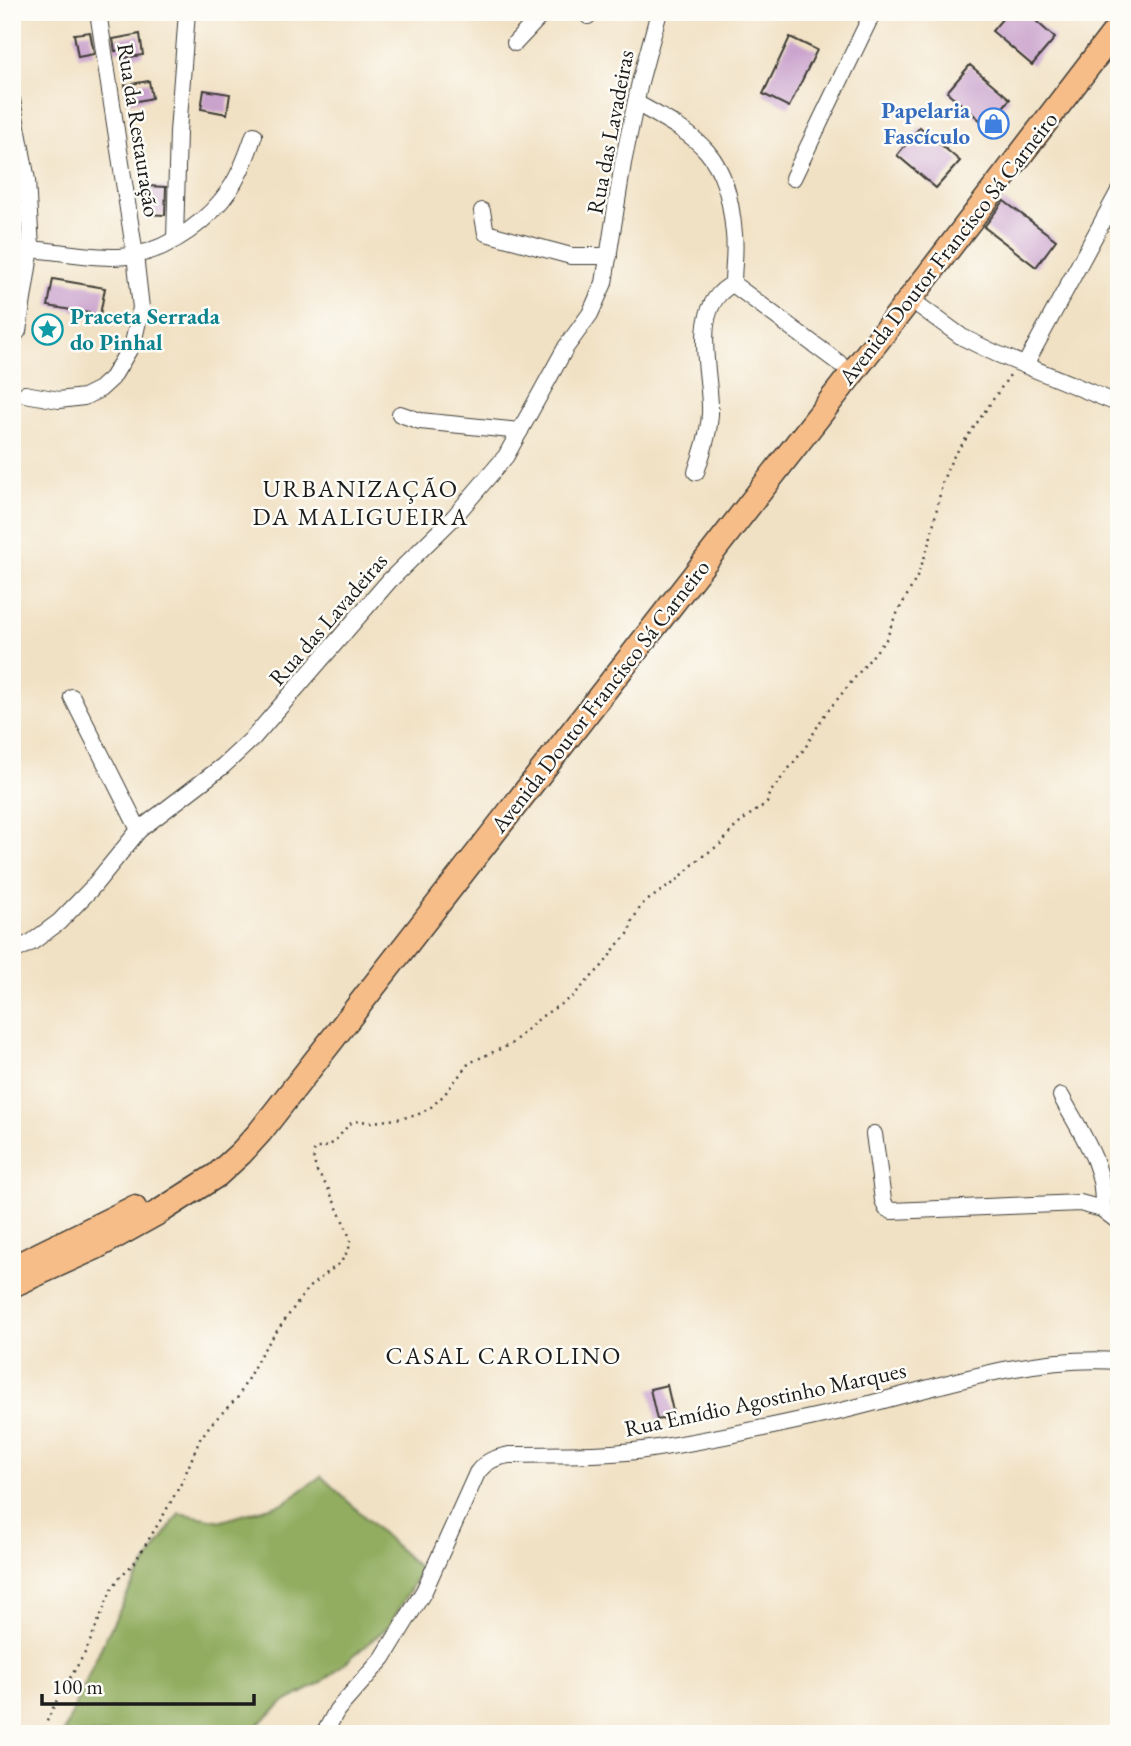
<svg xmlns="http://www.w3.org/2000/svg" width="1131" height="1746" font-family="'EB Garamond',serif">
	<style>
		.forest { fill: #92ad60; stroke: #57643e; stroke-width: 2 }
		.building { fill: #caa3cd }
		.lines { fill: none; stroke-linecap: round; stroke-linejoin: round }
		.street-casing { stroke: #3c3a35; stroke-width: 18 }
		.primary-casing { stroke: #3c3a35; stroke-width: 27 }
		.path { stroke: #3c3a35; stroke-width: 2.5; stroke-dasharray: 2 5; stroke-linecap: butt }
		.street { stroke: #fff; stroke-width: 16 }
		.primary { stroke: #f7bd88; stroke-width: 24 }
		.labels { text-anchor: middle; stroke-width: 5; stroke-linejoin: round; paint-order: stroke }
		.shop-label { font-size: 23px; font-weight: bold; fill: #366cbe; stroke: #fdfcf7; text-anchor: end }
		.street-label { font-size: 23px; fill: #1c1c1c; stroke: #fdfcf7 }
		.culture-label { font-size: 23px; font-weight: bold; fill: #0d838f; stroke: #fdfcf7; text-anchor: start }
		.neighbourhood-label { font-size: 24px; letter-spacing: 2px; fill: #1c1c1c; stroke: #fdfcf7 }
	</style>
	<rect width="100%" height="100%" fill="#fdfcf7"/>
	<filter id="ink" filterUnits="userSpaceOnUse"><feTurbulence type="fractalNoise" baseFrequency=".0143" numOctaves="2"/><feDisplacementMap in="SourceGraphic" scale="14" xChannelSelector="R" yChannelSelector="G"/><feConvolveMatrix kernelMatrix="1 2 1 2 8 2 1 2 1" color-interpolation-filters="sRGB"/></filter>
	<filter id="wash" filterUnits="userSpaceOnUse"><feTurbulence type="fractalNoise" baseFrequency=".00686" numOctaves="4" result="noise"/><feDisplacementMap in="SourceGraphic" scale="28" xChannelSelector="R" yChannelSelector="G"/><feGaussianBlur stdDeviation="1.57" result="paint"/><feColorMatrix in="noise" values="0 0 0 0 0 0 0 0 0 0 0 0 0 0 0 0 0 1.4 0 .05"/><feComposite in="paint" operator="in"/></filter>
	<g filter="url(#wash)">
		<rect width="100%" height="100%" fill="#f1e1c4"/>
		<!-- forest -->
		<path class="forest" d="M321 1476 421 1570 390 1625 321 1683 283 1703 247 1734H63L96 1658 130 1589 179 1513 222 1521 284 1503Z"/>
		<g id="blocks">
			<!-- building -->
			<g class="building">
				<path d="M1008 12H1026L1055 38 1032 65 992 31Z"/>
				<path d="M90 32 94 54 78 57 74 34Z"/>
				<path d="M140 34 143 55 123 58 122 50 115 51 113 39Z"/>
				<path d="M790 37 817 50 789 107 763 94Z"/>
				<path d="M970 65 1010 99 987 126 947 92Z"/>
				<path d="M149 81 152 98 128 103 125 85Z"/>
				<path d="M204 90 230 94 227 114 201 109Z"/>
				<path d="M920 127 960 161 936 188 897 155Z"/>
				<path d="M147 186 166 187 165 215 145 214Z"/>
				<path d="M1004 201 1056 240 1036 267 984 227Z"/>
				<path d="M53 279 105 288 100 315 48 306Z"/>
				<path d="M667 1385 674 1416 657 1420 650 1389Z"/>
			</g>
		</g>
	</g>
	<g filter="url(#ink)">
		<use href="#blocks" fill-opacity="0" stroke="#3c3a35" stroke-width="2"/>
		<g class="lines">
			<defs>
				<g id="street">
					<path d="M588 16 593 12"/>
					<path d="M515 43 544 12"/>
					<path d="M12 100 27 180 31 248 18 331 12 338"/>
					<path d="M636 103C702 139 727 153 734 234 736 251 733 267 733 284L839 363"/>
					<path d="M793 178 873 12"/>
					<path d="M482 211 486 233 571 256H609"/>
					<path d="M175 239 178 132 187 12"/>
					<path d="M12 248C50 248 99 262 135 255 172 248 210 219 230 189 241 173 248 153 254 135"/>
					<path d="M910 299 962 337 995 353 1119 404"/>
					<path d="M1025 365 1119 191"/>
					<path d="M25 394 59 400 84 397 100 389 112 378 133 343 141 308 135 255 98 12"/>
					<path d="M400 414 420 421 520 431"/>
					<path d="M696 472C702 454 709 433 710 414 712 375 687 306 733 284"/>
					<path d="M72 697 139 830"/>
					<path d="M12 952 32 942 59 922 91 889 139 830 223 766 253 738 389 581 454 517 506 456 566 347 590 314 604 283 623 163 640 82 659 12"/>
					<path d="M1061 1096C1079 1130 1108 1169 1102 1209"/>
					<path d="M874 1134 883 1200 886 1208 892 1211 1080 1203 1102 1209 1119 1222"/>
					<path d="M324 1734 337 1710 383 1658 424 1591 477 1473C486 1461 494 1458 509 1455 556 1454 604 1456 651 1449 710 1440 770 1427 828 1414 923 1393 1020 1354 1119 1361"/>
				</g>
				<g id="primary">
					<path d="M12 1268 134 1208"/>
					<path d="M12 1285 96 1247 159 1212 217 1175 241 1153 260 1132 910 299 1119 26"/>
				</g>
			</defs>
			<!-- street casing -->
			<use href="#street" class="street-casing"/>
			<!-- primary casing -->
			<use href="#primary" class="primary-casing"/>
			<!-- path -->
			<path class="path" d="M41 1734 56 1702 86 1651 111 1591 119 1578 135 1562 163 1516 183 1480 200 1439 211 1424 238 1397 262 1352 308 1288 341 1262 349 1249 350 1239 347 1230 328 1188 316 1170 313 1156 315 1148C337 1149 338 1132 354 1121L374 1122 403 1118 417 1115 431 1107 444 1095 469 1063 511 1044 541 1017 573 996 604 964 617 945 630 932 631 923 642 904 675 882 700 858 722 843 731 831 748 816 767 803 769 794 805 748 823 717 887 638 892 623 917 577 929 545 943 480 952 459 1010 375"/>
			<!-- street -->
			<use href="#street" class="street"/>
			<!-- primary -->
			<use href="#primary" class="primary"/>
		</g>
	</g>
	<!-- icons -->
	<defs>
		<symbol id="shop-ring" viewBox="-11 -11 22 22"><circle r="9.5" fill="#fdfcf7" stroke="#3f7fe0" stroke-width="1.5"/><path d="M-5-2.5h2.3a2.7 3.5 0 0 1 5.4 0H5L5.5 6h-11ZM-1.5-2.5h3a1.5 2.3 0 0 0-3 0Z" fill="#3f7fe0"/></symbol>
		<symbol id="sight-ring" viewBox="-11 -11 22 22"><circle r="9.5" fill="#fdfcf7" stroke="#0f9aa8" stroke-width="1.5"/><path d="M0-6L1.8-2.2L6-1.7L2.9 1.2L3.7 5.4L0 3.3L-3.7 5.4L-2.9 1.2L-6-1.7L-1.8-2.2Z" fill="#0f9aa8"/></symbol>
	</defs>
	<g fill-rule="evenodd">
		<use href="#shop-ring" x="976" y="106" width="35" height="35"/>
		<use href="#sight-ring" x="30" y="312" width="35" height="35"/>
	</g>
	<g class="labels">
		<!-- shop labels -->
		<g class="shop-label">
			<text x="970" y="118">Papelaria<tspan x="970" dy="26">Fascículo</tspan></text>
		</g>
		<!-- street labels -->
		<g class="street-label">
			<text transform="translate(139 130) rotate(81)" y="8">Rua da Restauração</text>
			<text transform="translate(610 132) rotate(-79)" y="8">Rua das Lavadeiras</text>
			<text transform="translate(948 248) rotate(-52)" y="8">Avenida Doutor Francisco Sá Carneiro</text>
			<text transform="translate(328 619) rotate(-49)" y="8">Rua das Lavadeiras</text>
			<text transform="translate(600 696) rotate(-52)" y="8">Avenida Doutor Francisco Sá Carneiro</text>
			<text transform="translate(765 1399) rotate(-12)" y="8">Rua Emídio Agostinho Marques</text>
		</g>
		<!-- culture labels -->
		<g class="culture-label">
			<text x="70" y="324">Praceta Serrada<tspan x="70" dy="26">do Pinhal</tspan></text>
		</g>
		<!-- neighbourhood labels -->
		<g class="neighbourhood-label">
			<text x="361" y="497">URBANIZAÇÃO<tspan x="361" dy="28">DA MALIGUEIRA</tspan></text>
			<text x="504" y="1364">CASAL CAROLINO</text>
		</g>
	</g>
	<!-- margin -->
	<rect width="1131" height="1746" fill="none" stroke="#fdfcf7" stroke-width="42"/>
	<!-- scale -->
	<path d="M42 1694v10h212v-10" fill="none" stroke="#1c1c1c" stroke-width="3.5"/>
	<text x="52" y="1694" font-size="21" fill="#1c1c1c" stroke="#fdfcf7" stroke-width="5" paint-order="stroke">100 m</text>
</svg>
